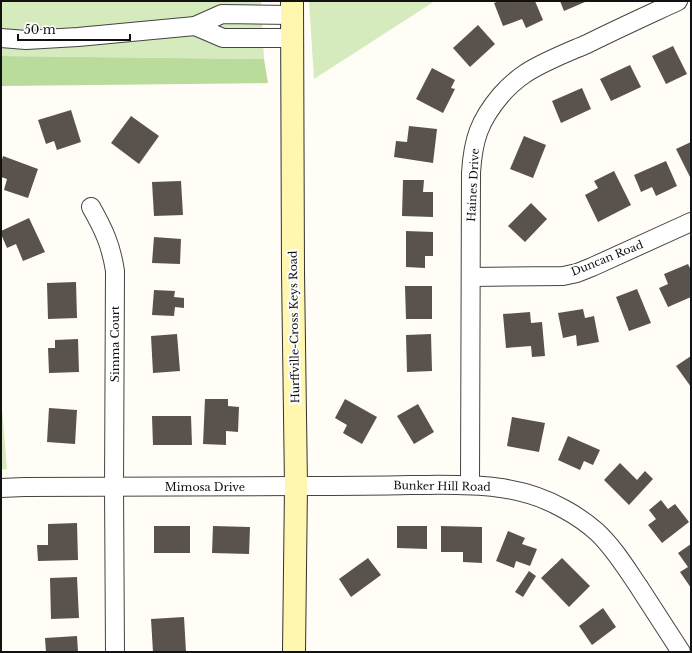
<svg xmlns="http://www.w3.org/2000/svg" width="692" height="653" font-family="'Libre Baskerville',serif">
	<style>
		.green { fill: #d5ebbd }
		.forest { fill: #b9dc9c }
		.building { fill: #5a524d }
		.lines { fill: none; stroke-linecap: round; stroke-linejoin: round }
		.minor-casing { stroke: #444; stroke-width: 20 }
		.secondary-casing { stroke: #333; stroke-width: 24 }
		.minor { stroke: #fff; stroke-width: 18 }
		.secondary { stroke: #fff6b0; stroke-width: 22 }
		.labels { text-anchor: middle; stroke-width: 4; stroke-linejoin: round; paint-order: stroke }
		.street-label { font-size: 11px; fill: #111; stroke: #fff }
	</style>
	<rect width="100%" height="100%" fill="#fffdf5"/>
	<!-- green -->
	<g class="green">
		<path d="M1 1H261L264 59 1 56Z"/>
		<path d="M309 1H435L314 79Z"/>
		<path d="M1 396 7 469 1 470Z"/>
	</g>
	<!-- forest -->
	<path class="forest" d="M1 56 264 59 268 83 1 86Z"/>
	<!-- building -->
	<g class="building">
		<path d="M499 1H535L543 20 526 28 522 19 503 26 494 3Z"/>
		<path d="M560 1H584L585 2 564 11Z"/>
		<path d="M478 25 495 44 470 67 453 48Z"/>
		<path d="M673 46 687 74 666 84 652 56Z"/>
		<path d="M630 65 641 87 611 101 600 79Z"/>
		<path d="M432 68 455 80 451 88 455 89 443 113 416 99Z"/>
		<path d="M582 88 591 109 561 123 552 101Z"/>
		<path d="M71 110 81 142 57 150 54 141 46 144 38 120Z"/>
		<path d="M131 116 159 136 139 164 111 143Z"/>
		<path d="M409 126 437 129 433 163 394 157 396 141 407 142Z"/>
		<path d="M524 136 546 145 533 178 510 169Z"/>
		<path d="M691 142V179L676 149Z"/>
		<path d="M3 156 38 169 28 198 4 190 7 179 1 177V163Z"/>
		<path d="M666 161 677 186 656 196 652 187 641 192 634 175Z"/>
		<path d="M614 171 631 205 598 222 585 195 598 188 594 181Z"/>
		<path d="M403 180H424L423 192H433V217L402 216Z"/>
		<path d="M181 181 183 215 154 216 152 182Z"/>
		<path d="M531 203 547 219 525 242 508 226Z"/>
		<path d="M29 218 45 252 23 261 16 244 7 248 1 234V231Z"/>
		<path d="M406 231 433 232V256H425V268L406 267Z"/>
		<path d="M154 237 181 239 180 264 152 263Z"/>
		<path d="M688 264 691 270V297L668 307 659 288 668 284 664 274Z"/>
		<path d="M76 282 77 318 48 319 47 283Z"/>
		<path d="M405 286H432V319H406Z"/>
		<path d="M637 289 651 323 629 331 616 297Z"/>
		<path d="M154 290 175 291 174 297 184 298V308L175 307 174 316 152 315Z"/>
		<path d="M583 309 585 318 594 316 599 342 577 346 576 335 563 338 558 313Z"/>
		<path d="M530 312 531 323 542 322 545 356 532 357 531 346 506 348 503 314Z"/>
		<path d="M177 334 180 371 153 373 151 336Z"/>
		<path d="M431 334 432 371 407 372 406 335Z"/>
		<path d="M78 339 79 372 49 373 48 348H55V340Z"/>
		<path d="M691 356V387L676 366Z"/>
		<path d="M205 399H228V406L239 407 238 432 226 431V445L203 444Z"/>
		<path d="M345 399 377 417 362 444 343 433 347 425 335 418Z"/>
		<path d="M418 404 434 432 414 444 397 416Z"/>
		<path d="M49 408 77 410 75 444 47 442Z"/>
		<path d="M152 416H191L192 445H153Z"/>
		<path d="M512 417 545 423 539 452 507 446Z"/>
		<path d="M568 436 600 450 593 465 584 461 580 470 558 460Z"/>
		<path d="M620 463 637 480 645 471 653 479 629 505 604 480Z"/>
		<path d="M661 500 668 509 675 504 689 522 662 543 648 525 656 519 649 510Z"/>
		<path d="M77 523 78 560 38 561 37 545H48V524Z"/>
		<rect x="154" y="526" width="36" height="27"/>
		<path d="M213 526 250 527 249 554 212 553Z"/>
		<path d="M397 526H427V549L397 548Z"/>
		<path d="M441 526 482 527V563L463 562V552H441Z"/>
		<path d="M508 531 525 538 522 544 537 549 530 566 516 561 514 568 496 561Z"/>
		<path d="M691 544V588L680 572 688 567 678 553Z"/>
		<path d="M368 558 381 575 351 597 339 579Z"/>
		<path d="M562 558 590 586 569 607 541 578Z"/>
		<path d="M529 571 536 576 523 597 515 592Z"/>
		<path d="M77 577 79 618 51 619 50 578Z"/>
		<path d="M603 608 616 627 592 645 579 626Z"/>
		<path d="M184 617 186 652H153L151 619Z"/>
		<path d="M77 636 78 652H46L45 638Z"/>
	</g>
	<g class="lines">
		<defs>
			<g id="minor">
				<path d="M195 26 223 38H292"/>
				<path d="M1 38 26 40 78 37 195 26 222 14 292 15"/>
				<path d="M91 207C104 230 111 245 115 271L114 487 115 652"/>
				<path d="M471 277 563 276 577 273 592 267 691 222"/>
				<path d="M470 485 471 173C473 140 479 121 501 95 508 87 517 79 526 73 545 61 566 53 587 44 617 29 648 15 678 1"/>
				<path d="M1 488 24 487C114 487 205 487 296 486 334 486 372 486 410 485 463 485 515 481 564 509 575 515 587 523 597 532 614 548 626 568 639 587 653 609 667 630 681 652"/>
			</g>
			<path id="secondary" d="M292 1 293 272 296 486 294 652"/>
		</defs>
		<!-- minor casing -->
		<use href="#minor" class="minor-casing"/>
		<!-- secondary casing -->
		<use href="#secondary" class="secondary-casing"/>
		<!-- minor -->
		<use href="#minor" class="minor"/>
		<!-- secondary -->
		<use href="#secondary" class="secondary"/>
	</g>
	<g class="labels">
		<!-- street labels -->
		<g class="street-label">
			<text transform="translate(473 185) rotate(-87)" y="4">Haines Drive</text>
			<text transform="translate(607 258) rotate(-22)" y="4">Duncan Road</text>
			<text transform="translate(294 327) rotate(-91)" y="4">Hurffville-Cross Keys Road</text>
			<text transform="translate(115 344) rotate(-90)" y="4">Simma Court</text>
			<text transform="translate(442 486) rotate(1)" y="4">Bunker Hill Road</text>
			<text x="205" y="491">Mimosa Drive</text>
		</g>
	</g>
	<!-- border -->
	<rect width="692" height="653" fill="none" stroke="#111111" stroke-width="4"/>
	<!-- scale -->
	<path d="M18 34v6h112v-6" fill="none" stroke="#111111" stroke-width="2"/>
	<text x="24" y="34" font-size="12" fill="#111111" stroke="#ffffff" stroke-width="3" paint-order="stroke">50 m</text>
</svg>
